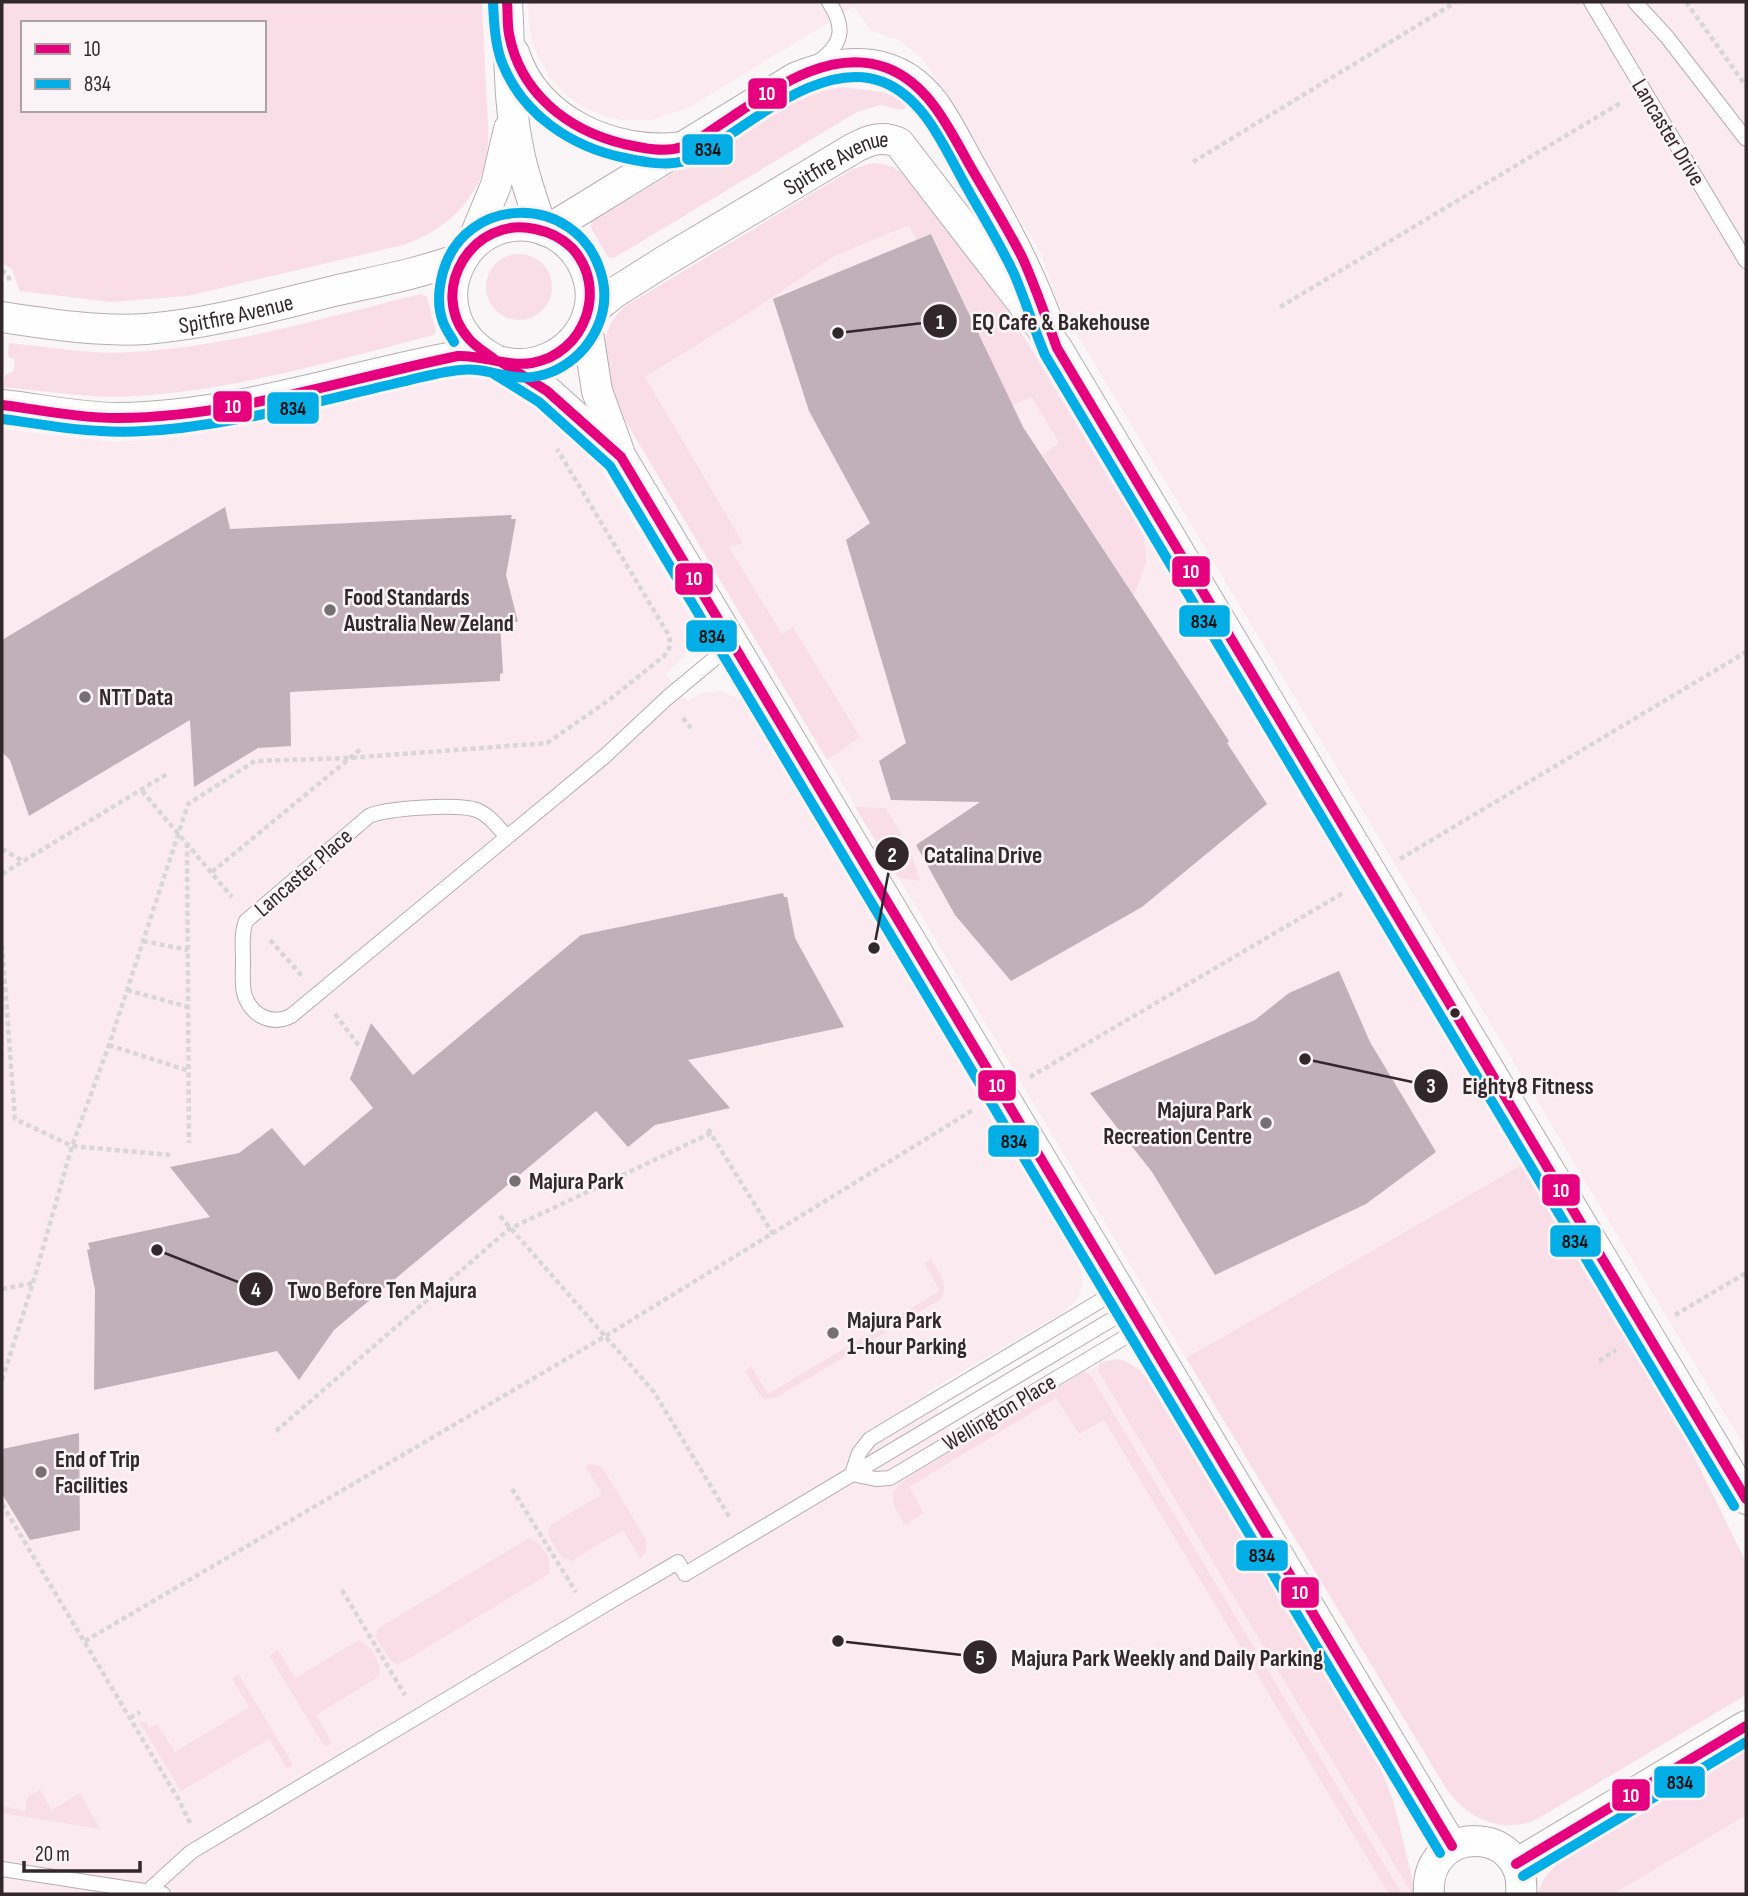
<svg xmlns="http://www.w3.org/2000/svg" width="1748" height="1896" font-family="'Sofia Sans Condensed',sans-serif">
	<style>
		.built { fill: #fbebf1 }
		.green { fill: #f9dee8; fill-rule: evenodd }
		.building { fill: #c1b0b7 }
		.lines { fill: none; stroke-linecap: round; stroke-linejoin: round }
		.lane-casing { stroke: #b5aeb1; stroke-width: 16 }
		.street-casing { stroke: #b5aeb1; stroke-width: 32 }
		.path { stroke: #d8d6d7; stroke-width: 4.5; stroke-dasharray: 5 3.5; stroke-linecap: butt }
		.lane { stroke: #fefefe; stroke-width: 14 }
		.street { stroke: #fefefe; stroke-width: 30 }
		.bus-1-casing { stroke: #fbf4f6; stroke-width: 16 }
		.bus-2-casing { stroke: #fbf4f6; stroke-width: 16 }
		.bus-1 { stroke: #e5007d; stroke-width: 10 }
		.bus-2 { stroke: #02aee5; stroke-width: 10 }
		.poi-dot { fill: #786f72; stroke: #fbf4f6; stroke-width: 2.5 }
		.bus-dot { fill: #32272b; stroke: #fbf4f6; stroke-width: 2.5 }
		.labels { text-anchor: middle; stroke-width: 5; stroke-linejoin: round; paint-order: stroke }
		.street-label { font-size: 23px; fill: #32272b; stroke: #fbf4f6 }
		.poi-label { font-size: 23px; font-weight: bold; fill: #32272b; stroke: #fbf4f6; text-anchor: start }
		.leader { fill: none; stroke: #32272b; stroke-width: 2.5 }
		.callout-dot { fill: #32272b; stroke: #fbf4f6; stroke-width: 2.5 }
		.mark-label { font-size: 21px; text-anchor: middle; font-weight: bold; fill: #fff }
		.callout-label { font-size: 24px; text-anchor: middle; font-weight: bold; fill: #32272b; stroke: #fbf4f6; stroke-width: 5; stroke-linejoin: round; paint-order: stroke }
		.line-badge { stroke: #fbf4f6; stroke-width: 2.5 }
		.badge-label { font-size: 19px; text-anchor: middle; font-weight: bold; fill: #fff }
		.pale-badge-label { font-size: 19px; text-anchor: middle; font-weight: bold; fill: #111 }
	</style>
	<rect width="100%" height="100%" fill="#faf5f7"/>
	<!-- built -->
	<g class="built">
		<path d="M528 2H1746V1447L1735 1431 1057 301 1041 253 923 59 900 41 870 30 854 7 690 107 652 120H623L607 117 581 106 565 94 550 78 533 46 529 25Z"/>
		<path d="M882 163 893 167 905 175 1030 345 1523 1164 1186 1358 616 405 604 339 612 321 624 307 853 169 868 164Z"/>
		<path d="M478 374 508 380 524 387 582 441 591 453 688 614 692 630 691 644 684 657 666 674 687 701 702 693 720 691 736 697 745 707 1077 1262 1081 1269 1082 1287 1078 1297 1067 1310 927 1392 959 1447 1105 1361 1123 1360 1139 1369 1148 1380 1381 1770 1393 1800 1416 1894H2V429L114 442 179 437 264 422 461 375Z"/>
		<path d="M1746 1748V1894H1537L1545 1877 1565 1856Z"/>
	</g>
	<!-- green -->
	<g class="green">
		<path d="M2 2H482C483 31 485 60 486 89 487 110 490 132 487 154 480 199 445 231 403 245L187 296 111 302 20 291 12 269 2 264ZM23 23H264V110H23Z"/>
		<path d="M842 87 883 92 908 103 903 110 881 105 857 112 614 258 608 257 591 228V222L794 100 813 93Z"/>
		<path d="M873 163 893 167 905 175 999 296 1144 536 1146 562 1134 596 1043 455 1059 443 1032 397 1012 405 932 234 916 240 909 225 834 256 750 312 645 377 743 543 729 547 782 634 793 627 860 737 827 760 616 405C600 372 596 334 624 307L853 169Z"/>
		<circle cx="519" cy="287" r="33"/>
		<path d="M421 294 427 297 436 331 434 335C336 360 237 390 136 396 92 399 46 391 3 387L5 375 14 371 15 360 8 356 9 343C50 347 92 355 132 352 230 347 326 317 421 294Z"/>
		<path d="M855 807 886 808 910 850 920 881 898 878Z"/>
		<path d="M1523 1164 1681 1430 1746 1562V1695L1539 1818C1504 1835 1469 1820 1447 1790L1186 1358Z"/>
		<path d="M931 1259C938 1272 950 1284 941 1299L779 1396 765 1400 759 1394 745 1371 751 1366 768 1394 940 1291 924 1263Z"/>
		<path d="M1115 1359C1130 1361 1138 1368 1148 1380L1381 1770 1393 1800 1416 1894H1412L1099 1372V1363Z"/>
		<path d="M1085 1371 1091 1376 1402 1894H1389L1104 1420 1079 1434 1056 1398 909 1487 924 1513 905 1525C894 1507 885 1496 904 1480Z"/>
		<path d="M589 1464 599 1466 605 1472 646 1540V1552L640 1558 623 1530 571 1561 562 1557 548 1535 550 1525 602 1494 585 1466Z"/>
		<path d="M529 1538C543 1543 552 1559 549 1574L398 1665 391 1661 376 1637 377 1629Z"/>
		<path d="M359 1640C371 1645 381 1663 380 1676L316 1715 332 1743 325 1747 269 1656 278 1650 295 1678Z"/>
		<path d="M239 1675 293 1765 287 1769 269 1739 181 1791 139 1722H146L150 1728 157 1724 175 1752 249 1707 232 1679Z"/>
		<path d="M1746 1748V1815L1613 1894H1537L1545 1877 1565 1856Z"/>
		<path d="M40 1790 52 1810 80 1793 100 1829 2 1813V1806L25 1811 28 1796Z"/>
	</g>
	<!-- building -->
	<g class="building">
		<path d="M931 234 1023 427 1229 741 1227 743 1267 804 1142 907 1011 981 955 915 916 845 980 802 891 800 879 761 906 743 846 540 870 523 809 411 773 299Z"/>
		<path d="M225 507 230 529 512 515 511 519H516L506 575 518 622H500L503 673 500 674V681L290 692 291 746 258 748 194 787 190 720 29 816 10 760 2 752V640Z"/>
		<path d="M783 893 784 897H787L795 938 844 1027 688 1060 730 1108 655 1125 628 1147 596 1111 334 1330 299 1380 277 1351 94 1390 95 1290 87 1250 90 1249 88 1243 210 1217 170 1167 239 1153 272 1128 304 1166 373 1108 350 1079 371 1023 413 1075 581 935Z"/>
		<path d="M1339 971 1370 1042 1436 1152 1366 1204 1215 1275 1152 1172 1090 1093 1255 1020 1289 993Z"/>
		<path d="M79 1433 80 1530 30 1540 2 1494V1449Z"/>
	</g>
	<g class="lines">
		<defs>
			<g id="lane">
				<path d="M1591 2 1746 261"/>
				<path d="M1635 2 1667 37 1746 139"/>
				<path d="M815 64C842 46 847 29 829 2"/>
				<path d="M507 837C499 828 490 816 479 811 462 803 385 808 369 816L246 921C241 933 243 947 243 960 243 971 242 983 244 993 250 1015 271 1026 291 1016L605 756 667 698 733 643"/>
				<path d="M852 1474 876 1479 890 1478 1142 1327"/>
				<path d="M852 1474 859 1453 870 1439 1120 1289"/>
				<path d="M2 1869 163 1894"/>
				<path d="M147 1892 191 1852 613 1600 678 1562 685 1574 1131 1308"/>
			</g>
			<g id="street">
				<path d="M507 2C510 51 508 103 519 152 524 178 534 204 542 229"/>
				<path d="M514 53C536 121 614 156 682 147"/>
				<path d="M546 231 795 78C847 56 899 56 935 105 949 125 960 148 972 169 1000 218 1026 265 1046 318"/>
				<path d="M470 248 496 185 509 129"/>
				<path id="s1" d="M588 314 614 293 663 262 854 148C869 140 883 135 899 143L1057 348 1746 1499"/>
				<path id="s2" d="M2 317C48 324 99 332 146 329 210 324 272 306 334 291 378 281 422 273 464 257"/>
				<path d="M586 321 597 391 621 457 1452 1846"/>
				<path d="M505 364 547 391 618 455"/>
				<path d="M2 405C40 409 80 418 118 418 233 417 346 377 458 356 479 354 496 363 516 364 559 366 596 329 590 286 586 262 571 242 550 232 469 197 408 313 494 359"/>
				<path d="M1516 1864 1746 1726"/>
				<path d="M1429 1894C1424 1823 1528 1824 1521 1894"/>
			</g>
		</defs>
		<!-- lane casing -->
		<use href="#lane" class="lane-casing"/>
		<!-- street casing -->
		<use href="#street" class="street-casing"/>
		<!-- path -->
		<g class="path">
			<path d="M1686 2 1746 86"/>
			<path d="M1193 162 1456 2"/>
			<path d="M2 270 8 275 10 283"/>
			<path d="M1280 307 1622 102"/>
			<path d="M683 718 691 728"/>
			<path d="M142 791 232 897"/>
			<path d="M187 843 189 1143"/>
			<path d="M2 849 23 861"/>
			<path d="M1400 859 1746 652"/>
			<path d="M212 872 362 748"/>
			<path d="M2 874 167 774"/>
			<path d="M270 940 302 976"/>
			<path d="M143 941 188 950"/>
			<path d="M2 945 15 1119 72 1146 170 1155"/>
			<path d="M127 990 188 1007"/>
			<path d="M335 1014 360 1047"/>
			<path d="M109 1045 189 1071"/>
			<path d="M1030 1077 1343 893"/>
			<path d="M708 1129 773 1234"/>
			<path d="M500 1216 654 1392 730 1518"/>
			<path d="M2 1289 33 1283"/>
			<path d="M1675 1315 1746 1273"/>
			<path d="M1599 1361 1616 1350"/>
			<path d="M2 1380 33 1283 72 1146 109 1045 188 804 255 761 349 758 547 743 609 700 664 656C670 649 672 643 668 634L557 449"/>
			<path d="M276 1431 509 1229 711 1133"/>
			<path d="M512 1489 576 1592"/>
			<path d="M2 1504 180 1802 190 1823"/>
			<path d="M342 1590 405 1695"/>
			<path d="M85 1641 604 1337 973 1110"/>
			<path d="M130 1718 140 1712"/>
		</g>
		<!-- lane -->
		<use href="#lane" class="lane"/>
		<!-- street -->
		<use href="#street" class="street"/>
		<defs>
			<g id="bus-1">
				<path d="M507 2C508 12 507 23 509 34 520 93 567 130 624 144 642 148 664 153 682 147 695 143 707 133 718 126 766 95 826 45 887 68 931 85 951 133 973 171 990 200 1008 229 1023 259 1036 288 1046 318 1057 348L1746 1499"/>
				<path d="M501 362 547 391 621 457 1452 1846"/>
				<path d="M2 405C41 410 79 418 118 418 234 417 346 379 458 356 483 355 507 367 532 363 585 354 609 288 572 248 561 237 550 232 535 229 473 215 426 291 469 339 476 347 486 353 494 359"/>
				<path d="M1516 1864 1746 1726"/>
			</g>
			<g id="bus-2">
				<path d="M493 3C494 23 495 42 501 60 521 114 571 147 625 158 644 162 668 167 687 160 699 156 709 148 719 142 762 114 828 60 883 82 926 99 945 150 967 188 983 217 1001 245 1015 276 1026 302 1034 329 1045 355L1734 1506"/>
				<path d="M494 374 539 402 610 466 1440 1853"/>
				<path d="M2 419C35 423 68 430 101 431 150 434 201 426 249 417 297 408 345 395 393 384 415 379 438 372 460 370 494 366 515 388 554 371 592 353 614 311 600 270 575 193 465 194 443 272 439 287 437 304 442 319 444 327 450 335 454 342"/>
				<path d="M1523 1876 1746 1742"/>
			</g>
		</defs>
		<!-- bus-1 casing -->
		<use href="#bus-1" class="bus-1-casing"/>
		<!-- bus-2 casing -->
		<use href="#bus-2" class="bus-2-casing"/>
		<!-- bus-1 -->
		<use href="#bus-1" class="bus-1"/>
		<!-- bus-2 -->
		<use href="#bus-2" class="bus-2"/>
	</g>
	<!-- markers -->
	<g class="poi-dot">
		<circle cx="330" cy="610" r="7"/>
		<circle cx="85" cy="697" r="7"/>
		<circle cx="1266" cy="1123" r="7"/>
		<circle cx="515" cy="1181" r="7"/>
		<circle cx="833" cy="1333" r="7"/>
		<circle cx="41" cy="1472" r="7"/>
	</g>
	<circle class="bus-dot" cx="1455" cy="1013" r="6"/>
	<g class="labels">
		<!-- street labels -->
		<g class="street-label">
			<text transform="translate(1669 132) rotate(59)" y="8">Lancaster Drive</text>
			<text dy="8" stroke="none"><textPath href="#s1" startOffset="292">Spitfire Avenue</textPath></text>
			<text dy="8" stroke="none"><textPath href="#s2" startOffset="236">Spitfire Avenue</textPath></text>
			<text transform="translate(303 872) rotate(-41)" y="8">Lancaster Place</text>
			<text transform="translate(999 1412) rotate(-31)" y="8">Wellington Place</text>
		</g>
		<!-- poi labels -->
		<g class="poi-label">
			<text x="344" y="605">Food Standards<tspan x="344" dy="26">Australia New Zeland</tspan></text>
			<text x="99" y="705">NTT Data</text>
			<text x="1252" y="1118" text-anchor="end">Majura Park<tspan x="1252" dy="26">Recreation Centre</tspan></text>
			<text x="529" y="1189">Majura Park</text>
			<text x="847" y="1328">Majura Park<tspan x="847" dy="26">1-hour Parking</tspan></text>
			<text x="55" y="1467">End of Trip<tspan x="55" dy="26">Facilities</tspan></text>
		</g>
	</g>
	<!-- callouts -->
	<path class="leader" d="M838 333L940 321M874 948L892 854M1305 1059L1431 1086M157 1250L256 1289M838 1641L980 1657"/>
	<g class="callout-dot">
		<circle cx="838" cy="333" r="7"/>
		<circle cx="874" cy="948" r="7"/>
		<circle cx="1305" cy="1059" r="7"/>
		<circle cx="157" cy="1250" r="7"/>
		<circle cx="838" cy="1641" r="7"/>
		<circle cx="940" cy="321" r="18"/>
		<circle cx="892" cy="854" r="18"/>
		<circle cx="1431" cy="1086" r="18"/>
		<circle cx="256" cy="1289" r="18"/>
		<circle cx="980" cy="1657" r="18"/>
	</g>
	<g class="mark-label">
		<text x="940" y="329">1</text>
		<text x="892" y="862">2</text>
		<text x="1431" y="1093">3</text>
		<text x="256" y="1297">4</text>
		<text x="980" y="1665">5</text>
	</g>
	<g class="callout-label">
		<text x="1061" y="330">EQ Cafe &amp; Bakehouse</text>
		<text x="983" y="863">Catalina Drive</text>
		<text x="1528" y="1094">Eighty8 Fitness</text>
		<text x="382" y="1298">Two Before Ten Majura</text>
		<text x="1167" y="1666">Majura Park Weekly and Daily Parking</text>
	</g>
	<g class="line-badge">
		<rect x="747" y="77" width="41" height="33" rx="7" fill="#e5007d"/>
		<rect x="681" y="133" width="53" height="33" rx="7" fill="#02aee5"/>
		<rect x="212" y="390" width="41" height="33" rx="7" fill="#e5007d"/>
		<rect x="266" y="391" width="54" height="34" rx="7" fill="#02aee5"/>
		<rect x="1171" y="555" width="40" height="33" rx="7" fill="#e5007d"/>
		<rect x="674" y="562" width="40" height="34" rx="7" fill="#e5007d"/>
		<rect x="1178" y="604" width="53" height="34" rx="7" fill="#02aee5"/>
		<rect x="685" y="619" width="53" height="34" rx="7" fill="#02aee5"/>
		<rect x="977" y="1069" width="40" height="33" rx="7" fill="#e5007d"/>
		<rect x="987" y="1124" width="53" height="34" rx="7" fill="#02aee5"/>
		<rect x="1541" y="1173" width="40" height="34" rx="7" fill="#e5007d"/>
		<rect x="1549" y="1224" width="53" height="34" rx="7" fill="#02aee5"/>
		<rect x="1235" y="1539" width="54" height="33" rx="7" fill="#02aee5"/>
		<rect x="1280" y="1576" width="40" height="33" rx="7" fill="#e5007d"/>
		<rect x="1653" y="1765" width="53" height="34" rx="7" fill="#02aee5"/>
		<rect x="1611" y="1778" width="40" height="34" rx="7" fill="#e5007d"/>
	</g>
	<g class="badge-label">
		<text x="767" y="100">10</text>
		<text x="233" y="413">10</text>
		<text x="1191" y="578">10</text>
		<text x="694" y="585">10</text>
		<text x="997" y="1092">10</text>
		<text x="1561" y="1197">10</text>
		<text x="1300" y="1599">10</text>
		<text x="1631" y="1802">10</text>
	</g>
	<g class="pale-badge-label">
		<text x="708" y="156">834</text>
		<text x="293" y="415">834</text>
		<text x="1204" y="628">834</text>
		<text x="712" y="643">834</text>
		<text x="1014" y="1148">834</text>
		<text x="1575" y="1248">834</text>
		<text x="1262" y="1562">834</text>
		<text x="1680" y="1789">834</text>
	</g>
	<!-- border -->
	<rect width="1748" height="1896" fill="none" stroke="#32272b" stroke-width="7"/>
	<!-- legend -->
	<rect x="21" y="21" width="245" height="91" fill="#fbf4f6" stroke="#aba2a5" stroke-width="2"/>
	<rect x="35" y="44" width="35" height="10" fill="#e5007d" stroke="#aba2a5" stroke-width="2"/>
	<text x="84" y="56" font-size="21" fill="#32272b">10</text>
	<rect x="35" y="79" width="35" height="10" fill="#02aee5" stroke="#aba2a5" stroke-width="2"/>
	<text x="84" y="91" font-size="21" fill="#32272b">834</text>
	<!-- scale -->
	<path d="M24 1861v10h116v-10" fill="none" stroke="#32272b" stroke-width="3.5"/>
	<text x="35" y="1861" font-size="21" fill="#32272b" stroke="#fbf4f6" stroke-width="5" paint-order="stroke">20 m</text>
</svg>
